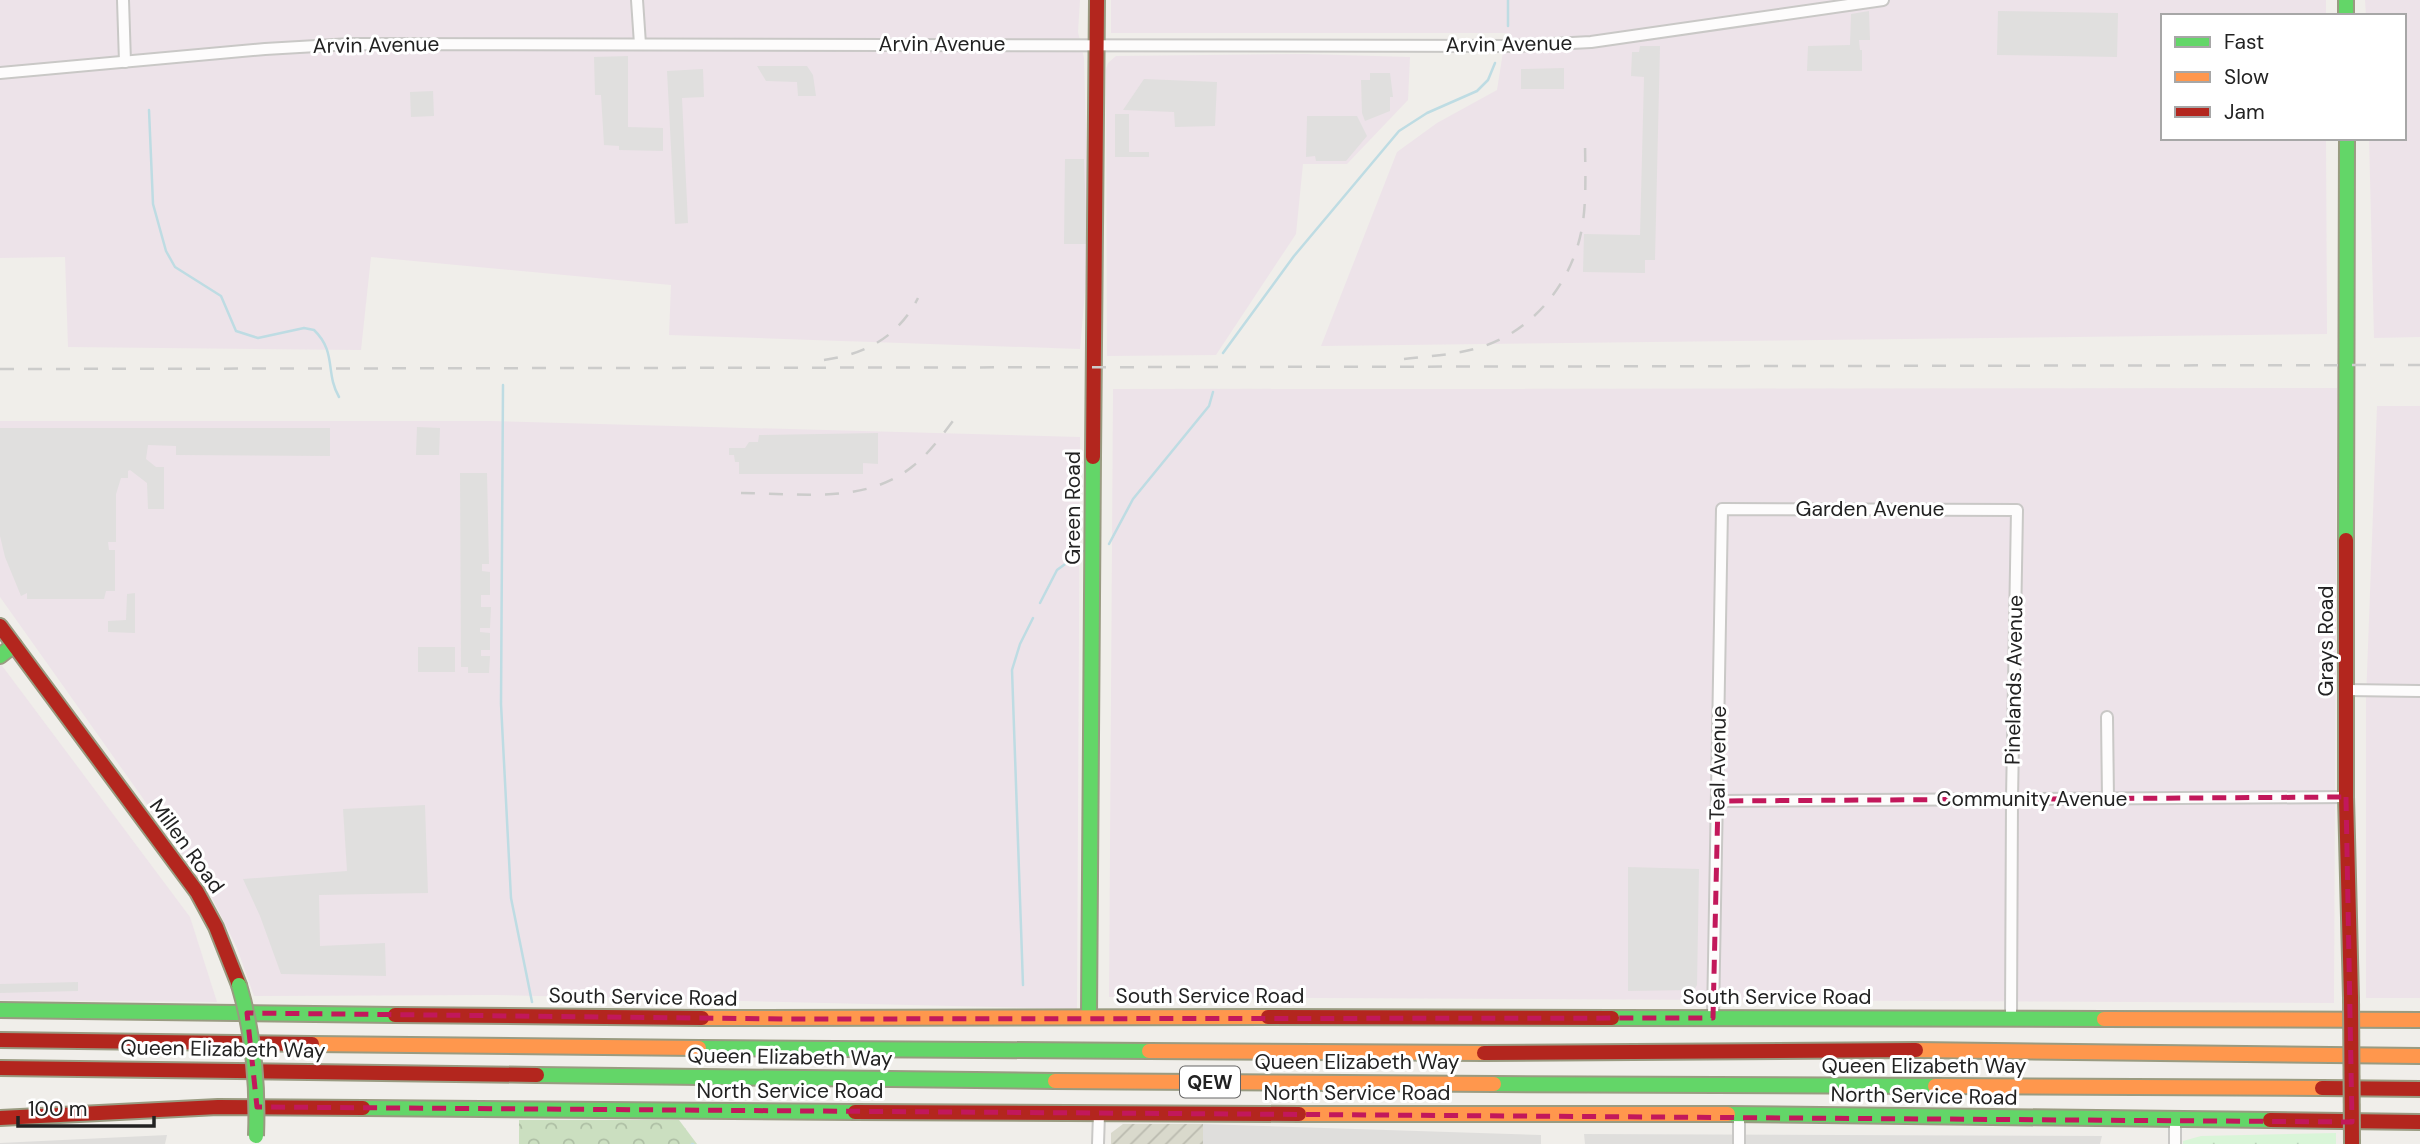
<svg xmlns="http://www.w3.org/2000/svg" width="2420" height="1144" font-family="'DM Sans',sans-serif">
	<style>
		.residential { fill: #dfdedc }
		.industrial { fill: #ede3e9 }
		.construction { fill: url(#construction-furrows) }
		.forest { fill: url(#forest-crowns) }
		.park { fill: url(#park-tufts) }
		.parking { fill: #e0dfde }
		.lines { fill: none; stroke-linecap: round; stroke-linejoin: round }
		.stream { stroke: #bedce3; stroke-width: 2.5 }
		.street-casing { stroke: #c9c8c6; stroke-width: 14 }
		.fast-casing { stroke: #999b81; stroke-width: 18 }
		.slow-casing { stroke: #999b81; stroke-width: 18 }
		.jam-casing { stroke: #999b81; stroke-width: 18 }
		.street { stroke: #fdfcfc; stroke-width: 10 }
		.fast { stroke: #63d668; stroke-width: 14 }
		.slow { stroke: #ff974d; stroke-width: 14 }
		.jam { stroke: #b3261e; stroke-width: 14 }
		.rail { stroke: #cccccb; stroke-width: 2.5; stroke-dasharray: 14 14; stroke-linecap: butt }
		.fast-bridge-casing { stroke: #999b81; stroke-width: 18; stroke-linecap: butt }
		.jam-bridge-casing { stroke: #999b81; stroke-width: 18; stroke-linecap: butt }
		.fast-bridge { stroke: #63d668; stroke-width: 14 }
		.jam-bridge { stroke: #b3261e; stroke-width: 14 }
		.marked { fill: none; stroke: #c2185b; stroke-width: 5; stroke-dasharray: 14 9; stroke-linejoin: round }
		.labels { text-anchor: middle; stroke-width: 6; stroke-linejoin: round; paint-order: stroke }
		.shield { fill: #fff; stroke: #646464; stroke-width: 2 }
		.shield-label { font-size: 19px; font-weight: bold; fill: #222 }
		.street-label { font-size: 21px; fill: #222; stroke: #fff }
	</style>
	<defs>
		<pattern id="construction-furrows" width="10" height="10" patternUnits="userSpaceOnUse" patternTransform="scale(1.75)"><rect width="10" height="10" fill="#d9d9cc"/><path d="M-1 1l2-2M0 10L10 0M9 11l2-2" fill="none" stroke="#babaaf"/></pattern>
		<pattern id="forest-crowns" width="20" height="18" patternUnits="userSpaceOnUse" patternTransform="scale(1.75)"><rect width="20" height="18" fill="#cbdfc0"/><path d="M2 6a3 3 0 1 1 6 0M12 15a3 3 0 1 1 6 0" fill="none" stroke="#aebfa5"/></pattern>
		<pattern id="park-tufts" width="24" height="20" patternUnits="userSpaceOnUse" patternTransform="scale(1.75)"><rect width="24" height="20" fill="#d9f5d8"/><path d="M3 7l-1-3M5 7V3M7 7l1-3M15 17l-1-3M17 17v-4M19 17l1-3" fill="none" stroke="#bad2b9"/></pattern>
	</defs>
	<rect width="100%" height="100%" fill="#f0eeea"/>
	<!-- residential -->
	<g class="residential">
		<path d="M1203 1124 1541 1135V1144H1203Z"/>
		<path d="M1584 1134 2102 1136 2100 1144H1585Z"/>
		<path d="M167 1135 165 1144H0V1143Z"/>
	</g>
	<!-- industrial -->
	<g class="industrial">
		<path d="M0 0H1080L1078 32 1084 58 1089 246 1080 349 669 335 671 285 371 257 361 350 68 347 65 257 0 258Z"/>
		<path d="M1111 0H2326V16H2163V138H2326L2327 334 1321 346 1397 152 1437 123 1497 90 1506 33H1111Z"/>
		<path d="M2365 0H2420V337L2374 338 2369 138H2404V16H2366Z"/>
		<path d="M1305 54 1410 57 1408 100 1347 164H1303L1296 234 1216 355 1107 356 1106 69 1108 63 1116 56Z"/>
		<path d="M2337 388 2334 1003 1109 997 1113 389Z"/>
		<path d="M2377 406H2420V998H2366V699Z"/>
		<path d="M0 421H491L1080 437 1077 1009 496 995 254 996 237 948 208 890 0 597Z"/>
		<path d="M0 663 190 917 217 1002 0 1000Z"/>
	</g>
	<!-- construction -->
	<path class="construction" d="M1123 1124H1203V1144H1111V1133Z"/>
	<!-- forest -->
	<path class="forest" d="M519 1120H679L697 1144H519Z"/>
	<!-- park -->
	<path class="park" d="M2336 1133V1144H2183V1141L2201 1136Z"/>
	<!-- parking -->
	<g class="parking">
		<path d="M1869 11 1870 40H1859L1860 50H1862V71H1807L1808 46 1850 45 1851 14Z"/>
		<path d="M1998 11 2118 13 2117 57 1997 55Z"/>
		<path d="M1640 46H1660L1655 260H1645V273L1583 272 1584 234 1640 235 1644 77 1631 76 1632 52H1639Z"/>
		<path d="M628 56V127L663 128V151L619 150V146L604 145 601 95H595L594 57Z"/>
		<path d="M757 66H807L813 75 816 96H798L797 82 766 81Z"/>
		<path d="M1564 68V89H1521V69Z"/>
		<path d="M703 69 704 97 682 98 688 223 675 224 667 71Z"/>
		<path d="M1370 73H1390L1393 97H1390V111L1365 121 1362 113 1361 80H1370Z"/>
		<path d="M1144 79 1217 82 1215 126 1175 127 1174 112 1123 110Z"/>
		<path d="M433 91 434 116 411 117 410 92Z"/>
		<path d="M1115 114H1129V152H1149V157H1115Z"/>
		<path d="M1307 116H1357L1367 136 1346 161H1316L1315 156 1306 157Z"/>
		<path d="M1065 159H1084L1087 244H1064Z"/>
		<path d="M417 427 440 428 439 455H416Z"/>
		<path d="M0 428H330V456L176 455V446L148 445 146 459 156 467H164V509H148L147 483 130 470 128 471V478H121L116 494V542H108L109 550H115V591H106L104 599H27V593L21 596 5 557 0 536Z"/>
		<path d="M878 433V464L863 463V474H739V462H735L734 455H729V448H745L749 442H758L759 435Z"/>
		<path d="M460 473H487L489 564H482V571L490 572V595H481V607H491L490 628H480V632L490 633V650H481V656H490L489 673H468V667H461Z"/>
		<path d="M135 593V633L108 632V621L126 620 127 594Z"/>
		<rect x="418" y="647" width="37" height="25"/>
		<path d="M425 805 428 893 319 895 320 946 385 943 386 976 281 974 260 916 243 879 347 871 343 809Z"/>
		<path d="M1628 867 1699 869 1697 985 1694 990 1628 991Z"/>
		<path d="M78 982V991L0 993V984Z"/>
	</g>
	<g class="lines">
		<!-- stream -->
		<g class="stream">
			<path d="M1508 26V0"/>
			<path d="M149 110 153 204 166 251 175 267 221 296 236 331 258 338 304 328 314 330C337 352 325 373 339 397"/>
			<path d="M1223 353 1294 256 1399 131 1427 113 1477 91 1488 80 1495 63"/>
			<path d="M503 385 501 704 511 898 532 1002"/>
			<path d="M1109 544 1133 499 1209 406 1213 392"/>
			<path d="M1040 603 1057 570 1083 551"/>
			<path d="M1023 985 1012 670 1020 644 1033 618"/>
			<path d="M692 1144H693"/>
		</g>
		<defs>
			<g id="street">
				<path d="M123 0 125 62"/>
				<path d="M637 0 640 44"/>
				<path d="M0 73 265 49 351 44 1514 46 1591 42 1883 0"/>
				<path d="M2347 690 2420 691"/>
				<path d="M2107 717 2108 799"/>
				<path d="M1718 801 2346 797"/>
				<path d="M1713 1018 1722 509 2017 510 2012 799 2011 1019"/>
				<path d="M1739 1114V1144"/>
				<path d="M2175 1120V1144"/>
				<path d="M1098 1144 1099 1114"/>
			</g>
			<g id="fast">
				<path d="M2346 0V16"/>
				<path d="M2346 540 2347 138"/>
				<path d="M0 656 14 645"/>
				<path d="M0 1010 395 1015"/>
				<path d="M1089 1016 1093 457"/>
				<path d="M1612 1018 2104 1019"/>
				<path d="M699 1048 1149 1051"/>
				<path d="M537 1075 1055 1081"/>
				<path d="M1494 1084 1935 1086"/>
				<path d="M363 1108 855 1112"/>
				<path d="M1728 1114 2270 1120"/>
			</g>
			<g id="slow">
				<path d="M702 1018 1268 1017"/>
				<path d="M2104 1019 2420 1020"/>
				<path d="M312 1044 699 1048"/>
				<path d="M1916 1050 2420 1056"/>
				<path d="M1149 1051 1484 1053"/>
				<path d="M1055 1081 1494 1084"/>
				<path d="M1935 1086 2322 1088"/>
				<path d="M1299 1114H1728"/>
			</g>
			<g id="jam">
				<path d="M1093 457 1097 0"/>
				<path d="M2346 540V797L2351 998"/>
				<path d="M0 626 197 892 216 927 239 985"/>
				<path d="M395 1015 702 1018"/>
				<path d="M1268 1017 1612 1018"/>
				<path d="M0 1040 312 1044"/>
				<path d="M1484 1053 1916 1050"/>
				<path d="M0 1068 537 1075"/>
				<path d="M2322 1088 2420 1089"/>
				<path d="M855 1112 1299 1114"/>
				<path d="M0 1118 218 1107 363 1108"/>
				<path d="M2270 1120 2420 1122"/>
			</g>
		</defs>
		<!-- street casing -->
		<use href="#street" class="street-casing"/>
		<!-- fast casing -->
		<use href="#fast" class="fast-casing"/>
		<!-- slow casing -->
		<use href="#slow" class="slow-casing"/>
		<!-- jam casing -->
		<use href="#jam" class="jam-casing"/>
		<!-- street -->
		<use href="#street" class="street"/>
		<!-- fast -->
		<use href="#fast" class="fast"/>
		<!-- slow -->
		<use href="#slow" class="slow"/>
		<!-- jam -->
		<use href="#jam" class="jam"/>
		<!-- rail -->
		<g class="rail">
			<path d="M1404 359C1429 356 1454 355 1478 348 1533 332 1572 283 1582 228 1587 199 1585 167 1585 137"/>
			<path d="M824 360C866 354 898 337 918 298"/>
			<path d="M0 369 2420 365"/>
			<path d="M741 493C798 493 866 505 913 466 931 452 945 431 959 413"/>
		</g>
		<defs>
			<path id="fast-bridge" d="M239 985C254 1035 258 1084 256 1136"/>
			<path id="jam-bridge" d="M2351 998 2352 1144"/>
		</defs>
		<!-- fast-bridge casing -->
		<use href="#fast-bridge" class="fast-bridge-casing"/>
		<!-- jam-bridge casing -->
		<use href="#jam-bridge" class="jam-bridge-casing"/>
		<!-- fast-bridge -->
		<use href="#fast-bridge" class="fast-bridge"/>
		<!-- jam-bridge -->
		<use href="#jam-bridge" class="jam-bridge"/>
	</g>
	<!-- marked area -->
	<path class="marked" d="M2346 797 2352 1122 257 1107 247 1013 788 1019 1713 1018 1718 801Z"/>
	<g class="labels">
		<!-- shield labels -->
		<rect class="shield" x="1180" y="1066.5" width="60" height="31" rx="5"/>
		<g class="shield-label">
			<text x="1210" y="1089">QEW</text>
		</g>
		<!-- street labels -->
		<g class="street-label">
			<text x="942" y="51">Arvin Avenue</text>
			<text transform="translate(1509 44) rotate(-1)" y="7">Arvin Avenue</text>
			<text transform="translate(376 45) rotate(-1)" y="7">Arvin Avenue</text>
			<text transform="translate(1073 508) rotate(-90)" y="7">Green Road</text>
			<text x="1870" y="516">Garden Avenue</text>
			<text transform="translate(2326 641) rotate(-90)" y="7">Grays Road</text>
			<text transform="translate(2014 680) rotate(-89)" y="7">Pinelands Avenue</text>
			<text transform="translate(1718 763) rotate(-89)" y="7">Teal Avenue</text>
			<text x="2032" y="806">Community Avenue</text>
			<text transform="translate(187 846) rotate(54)" y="7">Millen Road</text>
			<text x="1210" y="1003">South Service Road</text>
			<text transform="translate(643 997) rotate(1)" y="7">South Service Road</text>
			<text x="1777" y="1004">South Service Road</text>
			<text transform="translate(223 1049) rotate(1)" y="7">Queen Elizabeth Way</text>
			<text transform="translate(790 1057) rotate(1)" y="7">Queen Elizabeth Way</text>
			<text x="1357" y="1069">Queen Elizabeth Way</text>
			<text x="1924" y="1073">Queen Elizabeth Way</text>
			<text x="790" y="1098">North Service Road</text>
			<text x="1357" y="1100">North Service Road</text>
			<text transform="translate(1924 1096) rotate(1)" y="7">North Service Road</text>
		</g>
	</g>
	<!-- legend -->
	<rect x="2161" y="14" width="245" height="126" fill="#ffffff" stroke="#a7a7a7" stroke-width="2"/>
	<rect x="2175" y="37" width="35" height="10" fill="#63d668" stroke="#a7a7a7" stroke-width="2"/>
	<text x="2224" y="49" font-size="21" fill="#222222">Fast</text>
	<rect x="2175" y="72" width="35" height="10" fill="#ff974d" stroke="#a7a7a7" stroke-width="2"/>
	<text x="2224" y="84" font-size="21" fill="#222222">Slow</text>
	<rect x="2175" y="107" width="35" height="10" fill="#b3261e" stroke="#a7a7a7" stroke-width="2"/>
	<text x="2224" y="119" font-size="21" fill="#222222">Jam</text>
	<!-- scale -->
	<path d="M18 1116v10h136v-10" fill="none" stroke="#222222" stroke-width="3.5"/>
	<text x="28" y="1116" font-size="21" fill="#222222" stroke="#ffffff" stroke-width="5" paint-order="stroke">100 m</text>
</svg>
